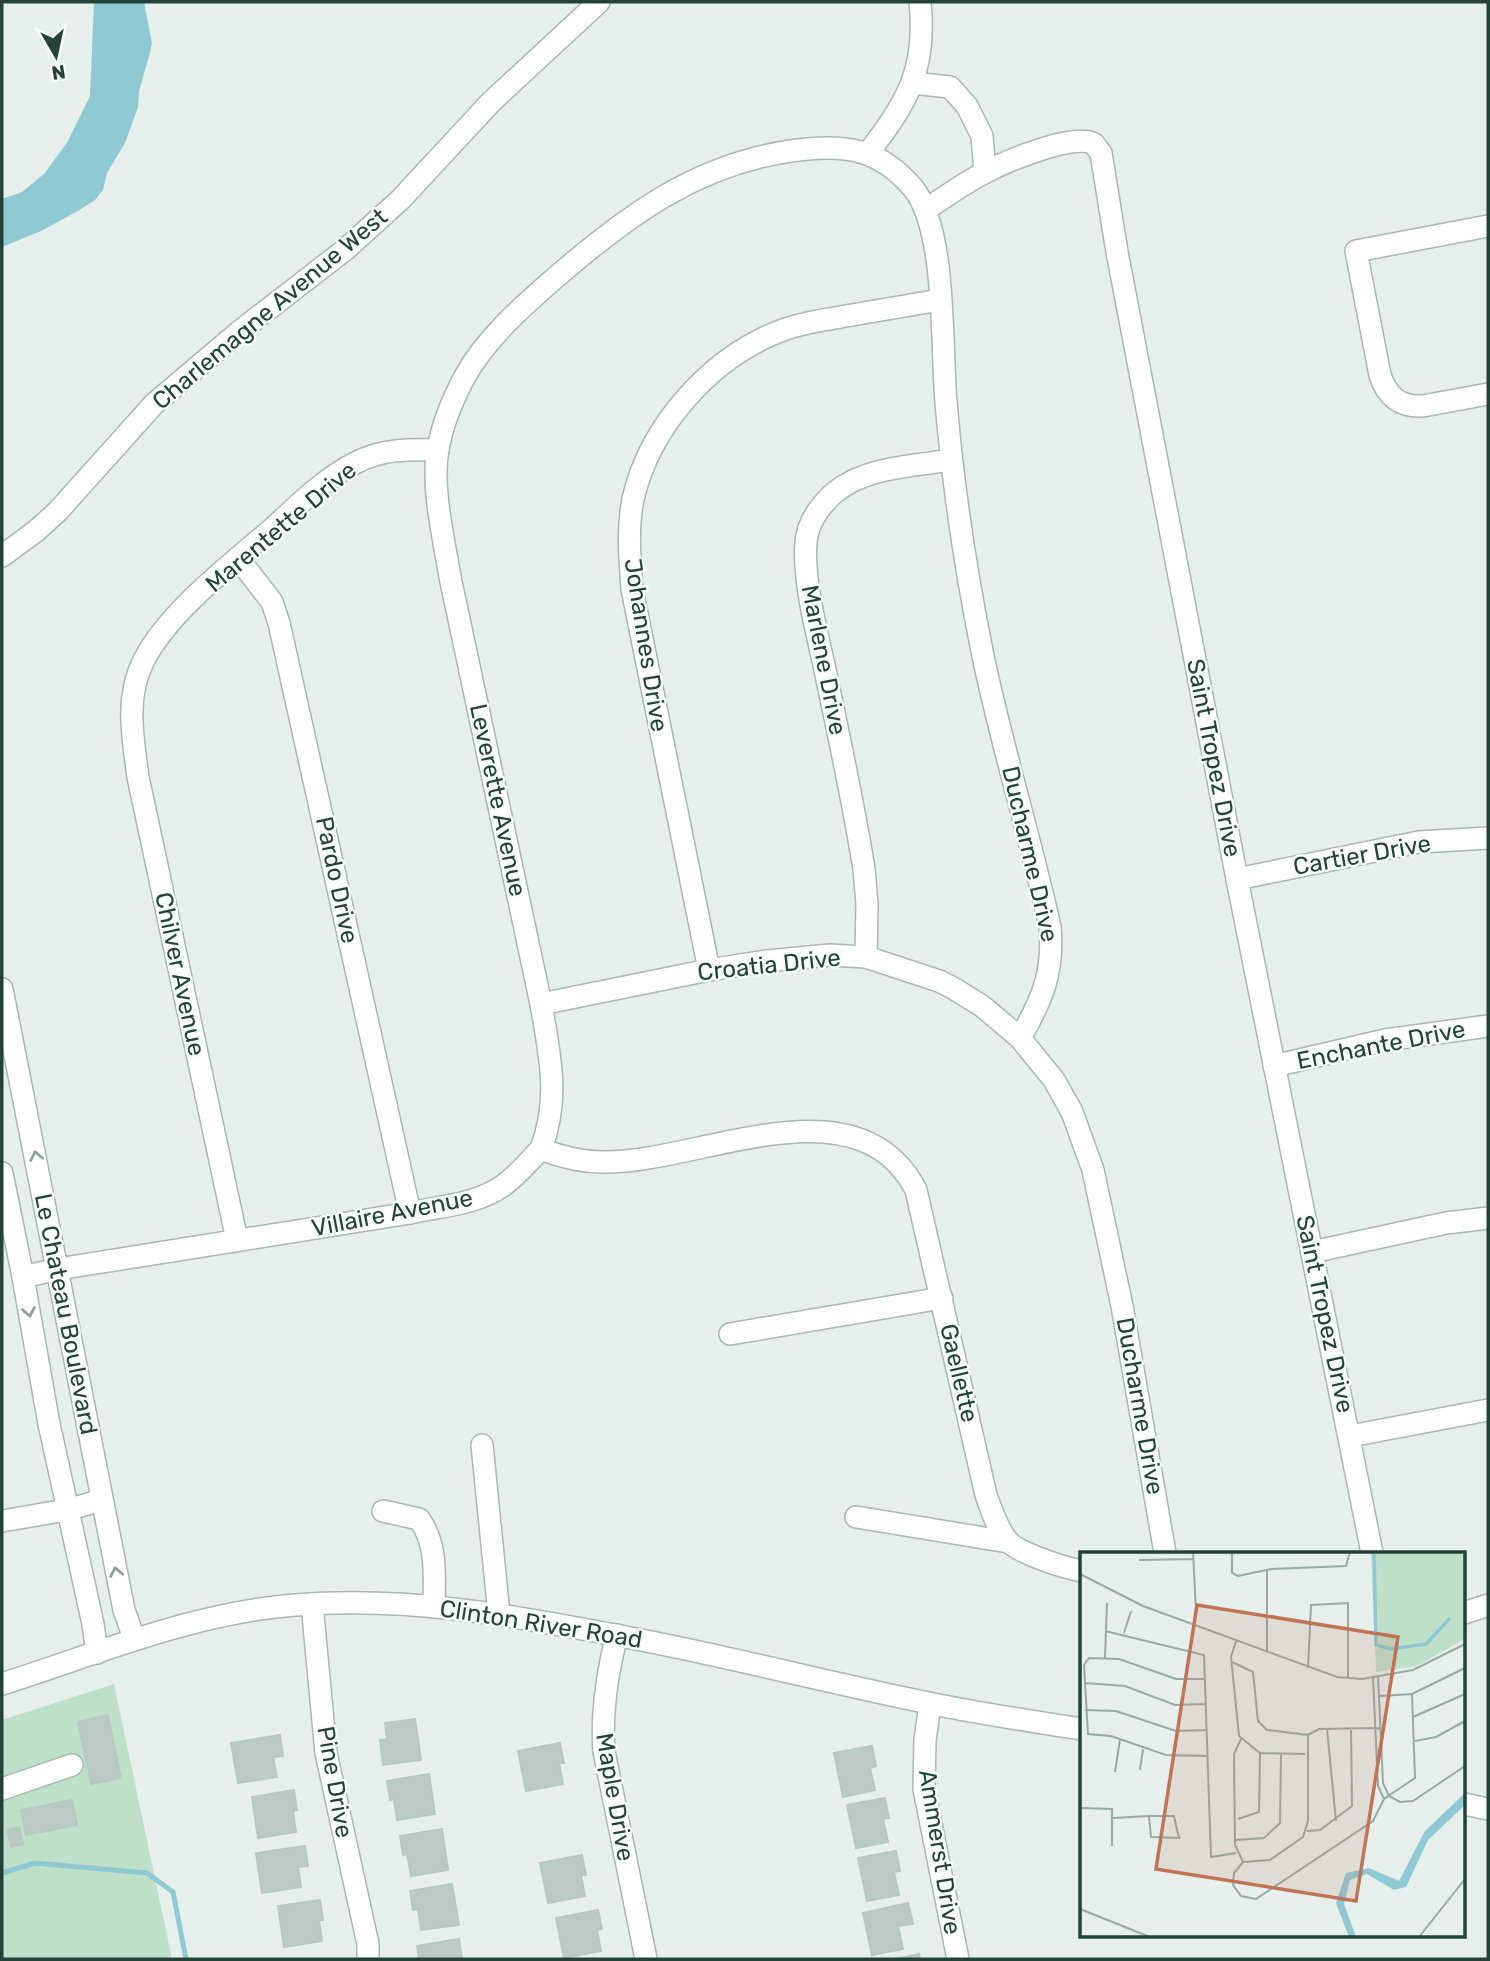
<svg xmlns="http://www.w3.org/2000/svg" width="1490" height="1961" font-family="Rubik,sans-serif">
	<style>
		.green { fill: #bfe0c8 }
		.water { fill: #8ec9d4 }
		.lines { fill: none; stroke-linecap: round; stroke-linejoin: round }
		.stream { stroke: #8ec9d4; stroke-width: 5 }
		.building { fill: #bbcac4; stroke: #b8c9c2; stroke-width: 2 }
		.minor-casing { stroke: #a8b8b2; stroke-width: 24 }
		.minor { stroke: #fff; stroke-width: 21 }
		.oneway { stroke: #92a09c }
		.labels { text-anchor: middle; stroke-width: 5; stroke-linejoin: round; paint-order: stroke }
		.street-label { font-size: 24px; fill: #24423a; stroke: #f7fbf9 }
		.inset-river { fill: none; stroke: #8ec9d4; stroke-width: 3.5 }
		.inset-road { fill: none; stroke: #98aaa4; stroke-width: 2 }
		.view { fill: #c07456; fill-opacity: 0.15; stroke: #c07456; stroke-width: 3.5 }
		.inset-edge { fill: none; stroke: #24423a; stroke-width: 3.5 }
	</style>
	<rect width="100%" height="100%" fill="#e6efeb"/>
	<!-- green -->
	<path class="green" d="M114 1684 172 1959H2V1720Z"/>
	<!-- water -->
	<path class="water" d="M94 2H144L152 43 149 56 139 91 138 107 125 143 107 173 103 190 95 200 76 212 41 231 2 247V199L22 192 45 173 68 141 90 96Z"/>
	<g class="lines">
		<!-- stream -->
		<path class="stream" d="M2 1873 35 1863 147 1873 173 1892 186 1959"/>
	</g>
	<!-- building -->
	<g class="building">
		<path d="M108 1715 121 1778 91 1784 78 1722Z"/>
		<path d="M415 1719 421 1760 383 1765 380 1740 387 1739 385 1723Z"/>
		<path d="M280 1735 283 1756 273 1757 277 1777 238 1783 231 1743Z"/>
		<path d="M560 1743 564 1763H559L563 1784 526 1791 518 1751Z"/>
		<path d="M872 1746 876 1766 870 1768 875 1790 843 1797 834 1753Z"/>
		<path d="M429 1774 435 1814 397 1820 394 1799 390 1800 387 1781Z"/>
		<path d="M294 1790 297 1810 293 1811 296 1832 258 1838 252 1797Z"/>
		<path d="M885 1798 889 1818 883 1819 888 1842 856 1848 847 1805Z"/>
		<path d="M72 1800 77 1825 26 1835 21 1810Z"/>
		<path d="M19 1827 23 1844 11 1847 7 1830Z"/>
		<path d="M442 1829 448 1870 411 1876 407 1854 403 1855 400 1836Z"/>
		<path d="M305 1846 308 1866 298 1867 301 1887 262 1893 256 1853Z"/>
		<path d="M896 1851 900 1871 894 1872 899 1895 867 1901 858 1858Z"/>
		<path d="M582 1855 586 1875H581L585 1896 548 1903 540 1863Z"/>
		<path d="M452 1884 459 1925 421 1930 418 1909 413 1910 410 1891Z"/>
		<path d="M320 1900 323 1920H319L322 1941 284 1947 278 1906Z"/>
		<path d="M908 1903 913 1924 898 1926 903 1949 872 1955 863 1913Z"/>
		<path d="M598 1910 602 1929 597 1930 601 1951 564 1958 556 1918Z"/>
		<path d="M459 1939 462 1959H419L417 1946Z"/>
		<path d="M919 1954 920 1959H895Z"/>
	</g>
	<g class="lines">
		<defs>
			<g id="minor">
				<path d="M912 83 950 87 967 106 982 136 985 172"/>
				<path d="M868 153C908 102 927 68 920 2"/>
				<path d="M926 209C946 197 965 182 986 172 1005 162 1075 132 1094 144 1095 145 1099 151 1101 153L1117 252 1237 879 1372 1553"/>
				<path d="M1488 226 1356 251 1380 375C1387 397 1400 407 1423 406L1488 394"/>
				<path d="M2 556 36 531 58 511 154 404 240 331 346 249 401 199 491 102 599 2"/>
				<path d="M238 558 272 602 279 623 410 1213"/>
				<path d="M1237 879 1419 842 1488 838"/>
				<path d="M866 957 867 904 864 869C853 800 838 732 824 665 816 629 803 579 806 543 807 524 820 506 834 493 865 467 913 466 951 460"/>
				<path d="M709 970 632 589C630 560 627 529 633 499 650 425 712 356 783 330 803 322 825 320 846 316 877 311 909 305 940 300"/>
				<path d="M2 989 124 1610 134 1638"/>
				<path d="M541 1004 709 970 767 961 830 955 866 957 939 981 953 988 982 1006 1020 1038 1054 1080 1072 1112 1093 1170 1122 1306 1165 1553"/>
				<path d="M1274 1066 1385 1040 1488 1026"/>
				<path d="M541 1149C560 1098 550 1056 541 1004L450 577C444 539 431 488 438 449 442 426 453 399 464 378 485 339 522 307 555 278 628 215 699 162 798 150 846 144 880 149 913 188 947 230 941 346 946 402 953 486 966 572 983 656 1002 747 1030 836 1050 927 1054 973 1042 1000 1020 1038"/>
				<path d="M2 1173 23 1277 49 1424 93 1624 97 1653"/>
				<path d="M237 1240 138 777C133 739 125 698 143 662 167 613 230 565 272 529 297 506 324 479 355 463 381 449 410 449 438 450"/>
				<path d="M1312 1252 1446 1223 1488 1218"/>
				<path d="M23 1277 58 1269 410 1213C440 1206 474 1205 501 1187 516 1177 528 1162 541 1149 561 1157 581 1162 603 1162 698 1164 857 1076 916 1190L986 1495C991 1509 997 1528 1007 1540 1017 1553 1065 1568 1082 1571"/>
				<path d="M730 1334 942 1298"/>
				<path d="M1350 1436 1488 1410"/>
				<path d="M482 1445 499 1614"/>
				<path d="M383 1511 419 1519C438 1545 434 1576 434 1607"/>
				<path d="M856 1517 1008 1542"/>
				<path d="M2 1521 66 1510 102 1500"/>
				<path d="M312 1604 326 1753 368 1944V1959"/>
				<path d="M1464 1613 1488 1605"/>
				<path d="M617 1635C607 1674 601 1711 604 1751L646 1959"/>
				<path d="M2 1684C99 1653 193 1613 295 1605 404 1596 509 1615 615 1635 720 1654 824 1682 929 1703 980 1714 1031 1721 1082 1729"/>
				<path d="M930 1704 925 1740 924 1789 958 1959"/>
				<path d="M2 1789 72 1765"/>
				<path d="M1464 1804 1488 1809"/>
			</g>
		</defs>
		<!-- minor casing -->
		<use href="#minor" class="minor-casing"/>
		<!-- minor -->
		<use href="#minor" class="minor"/>
	</g>
	<!-- one-way arrows -->
	<defs><path id="oneway-chevron" d="M-2-3.5L2.5 0L-2 3.5" fill="none" stroke-width="1.6" stroke-linecap="round" stroke-linejoin="round" transform="scale(1.75)"/></defs>
	<g class="oneway">
		<use href="#oneway-chevron" transform="translate(36 1156) rotate(-101)"/>
		<use href="#oneway-chevron" transform="translate(29 1312) rotate(80)"/>
		<use href="#oneway-chevron" transform="translate(116 1572) rotate(-101)"/>
	</g>
	<g class="labels">
		<!-- street labels -->
		<g class="street-label">
			<text transform="translate(270 309) rotate(-40)" y="8">Charlemagne Avenue West</text>
			<text transform="translate(281 527) rotate(-40)" y="8">Marentette Drive</text>
			<text transform="translate(646 645) rotate(81)" y="8">Johannes Drive</text>
			<text transform="translate(824 660) rotate(79)" y="8">Marlene Drive</text>
			<text transform="translate(1214 758) rotate(79)" y="8">Saint Tropez Drive</text>
			<text transform="translate(498 800) rotate(78)" y="8">Leverette Avenue</text>
			<text transform="translate(1030 854) rotate(77)" y="8">Ducharme Drive</text>
			<text transform="translate(1362 855) rotate(-10)" y="8">Cartier Drive</text>
			<text transform="translate(337 880) rotate(78)" y="8">Pardo Drive</text>
			<text transform="translate(769 965) rotate(-6)" y="8">Croatia Drive</text>
			<text transform="translate(180 974) rotate(78)" y="8">Chilver Avenue</text>
			<text transform="translate(1381 1045) rotate(-11)" y="8">Enchante Drive</text>
			<text transform="translate(392 1213) rotate(-11)" y="8">Villaire Avenue</text>
			<text transform="translate(66 1314) rotate(79)" y="8">Le Chateau Boulevard</text>
			<text transform="translate(1325 1314) rotate(78)" y="8">Saint Tropez Drive</text>
			<text transform="translate(959 1373) rotate(77)" y="8">Gaellette</text>
			<text transform="translate(1140 1406) rotate(80)" y="8">Ducharme Drive</text>
			<text transform="translate(541 1624) rotate(9)" y="8">Clinton River Road</text>
			<text transform="translate(335 1782) rotate(80)" y="8">Pine Drive</text>
			<text transform="translate(615 1797) rotate(80)" y="8">Maple Drive</text>
			<text transform="translate(940 1852) rotate(81)" y="8">Ammerst Drive</text>
		</g>
	</g>
	<!-- overview -->
	<g transform="translate(1080 1552)">
		<rect width="385" height="385" fill="#e6efeb"/>
		<path d="M291 0H385V87L337 114 296 120Z" fill="#bfe0c8"/>
		<path d="M385 241V253L348 288 326 335 314 338 287 322 270 328 264 352 276 385H269L256 351 266 321 289 316 319 329 345 279Z" fill="#8ec9d4"/>
		<path class="inset-river" d="M294 0 296 93 311 97 346 92 370 66"/>
		<path class="inset-road" d="M113 0 116 59M152 0V21L158 24 191 17 266 14 270 0M59 8 113 7M187 17V99M0 22 63 54 257 125 282 127 333 118 385 92M25 79 124 103 131 305 156 301M44 81 51 59M156 89 151 105 159 184 180 201 225 202M25 106 27 51M152 110 173 120 178 169 187 178 228 183 239 177 300 176M228 116 231 53 268 51V126M298 124 303 231 309 244 320 250 333 249 385 214M293 125 298 234 304 247M125 127H96L39 107 9 106 4 113 8 182 31 184 86 203 128 204M5 131 45 134 95 153 126 152M300 144 332 142 385 116M5 158 36 159 96 179 127 178M333 165 385 142M247 177 256 269M161 187 154 202 155 293 163 310M335 189 356 185 385 169M60 218 63 197M35 220 40 187M0 256 32 257V294M33 266 69 264H94L99 286 71 285 69 264M158 267 179 260 180 201M227 279 240 278 272 254 271 178M156 288 184 286 200 271 201 203M163 310 154 321 153 333 161 344 176 347 293 269 304 247 335 226 332 142M163 310 190 308 223 285 228 269V183M0 357 70 385M339 385 385 327"/>
		<path class="view" d="M117 53 318 85 276 349 76 317Z"/>
		<rect width="385" height="385" class="inset-edge"/>
	</g>
	<!-- border -->
	<rect width="1490" height="1961" fill="none" stroke="#24423a" stroke-width="7"/>
	<!-- north arrow -->
	<g transform="translate(56 56) rotate(171)" stroke="#f7fbf9" stroke-width="5" paint-order="stroke">
	<path d="M0-5L12 26L0 18L-12 26Z" fill="#24423a"/>
	<text y="-10" font-size="19" font-weight="bold" text-anchor="middle" fill="#24423a">N</text>
	</g>
</svg>
